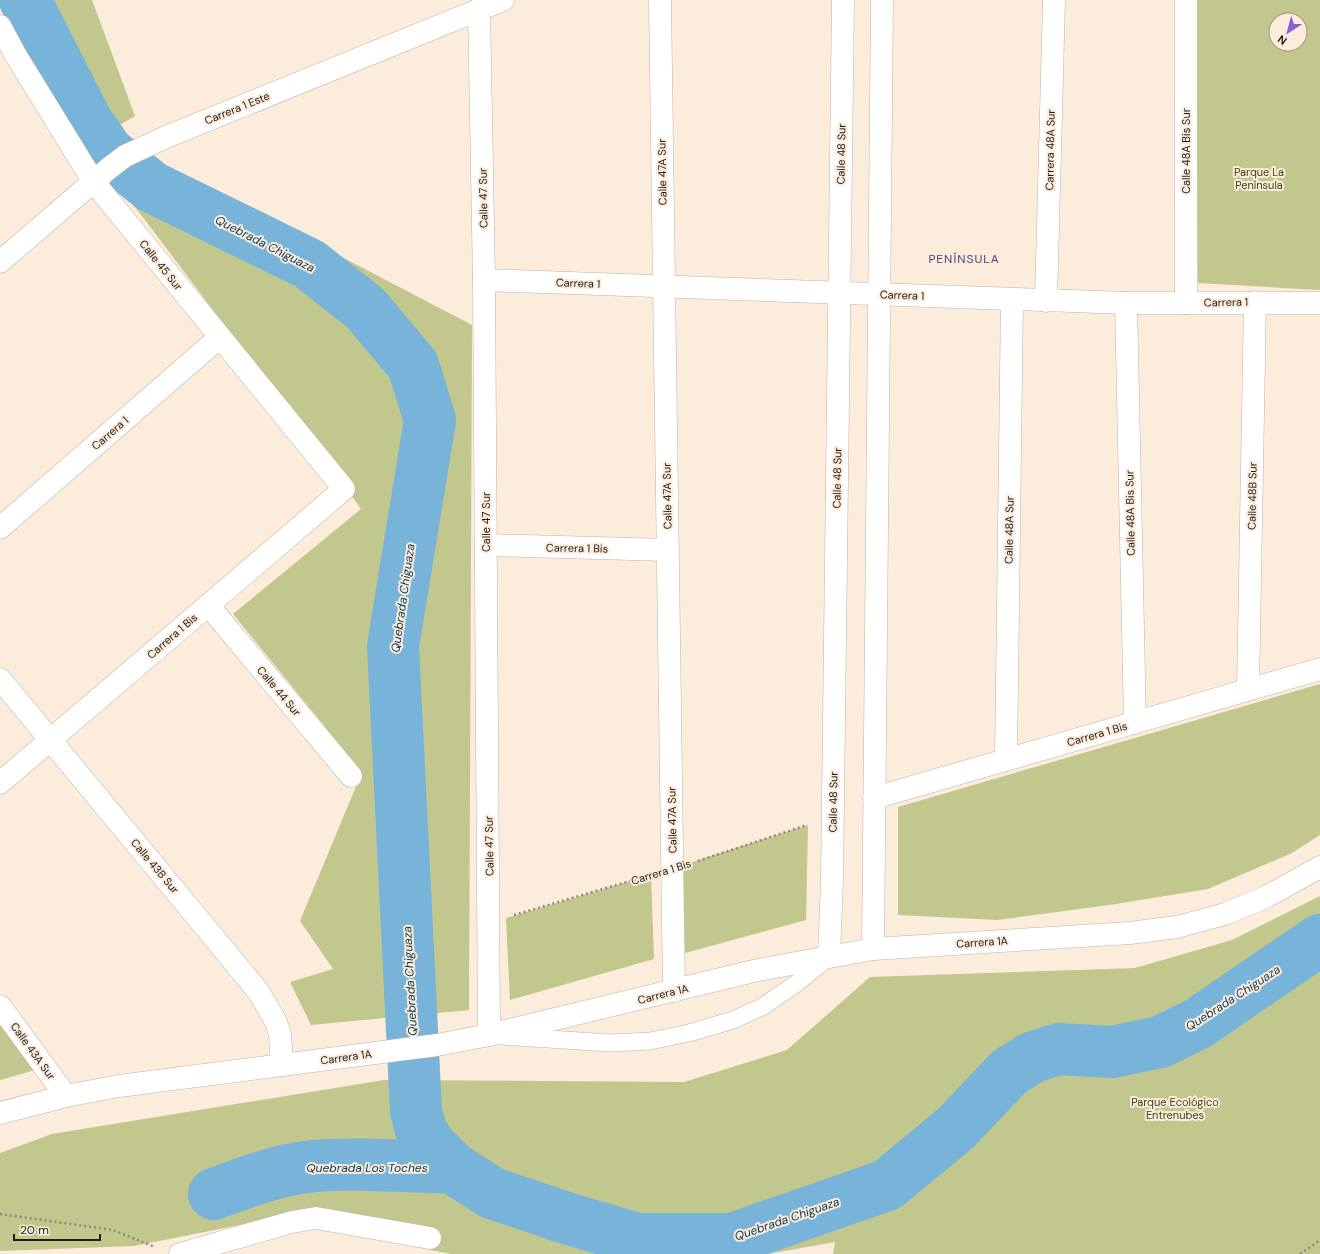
<svg xmlns="http://www.w3.org/2000/svg" width="1320" height="1254" font-family="'DM Sans',sans-serif">
	<style>
		.green { fill: #c2c78d; fill-rule: evenodd }
		.lines { fill: none; stroke-linecap: round; stroke-linejoin: round }
		.river { stroke: #78b3da; stroke-width: 52 }
		.service-casing { stroke: #c1b2a4; stroke-width: 18 }
		.minor-casing { stroke: #c1b2a4; stroke-width: 23 }
		.tertiary-casing { stroke: #c1b2a4; stroke-width: 23 }
		.secondary-casing { stroke: #c1b2a4; stroke-width: 23 }
		.path { stroke: #92877d; stroke-width: 2.5; stroke-dasharray: 2 3; stroke-linecap: butt }
		.service { stroke: #fff; stroke-width: 17 }
		.minor { stroke: #fff; stroke-width: 22 }
		.tertiary { stroke: #fff; stroke-width: 22 }
		.secondary { stroke: #fff; stroke-width: 22 }
		.labels { text-anchor: middle; stroke-width: 4; stroke-linejoin: round; paint-order: stroke }
		.street-label { font-size: 11px; fill: #211b16; stroke: #fbecdc }
		.park-label { font-size: 11px; fill: #414414; stroke: #fbecdc }
		.water-label { font-size: 12px; font-style: italic; fill: #053852; stroke: #fbecdc }
		.neighbourhood-label { font-size: 12px; letter-spacing: 1px; fill: #4d3e7c; stroke: #fbecdc }
	</style>
	<rect width="100%" height="100%" fill="#fbecdc"/>
	<!-- green -->
	<g class="green">
		<path d="M2 0H92L135 116 80 148Z"/>
		<path d="M1196 0H1320V290L1198 283ZM1276 20H1300V44H1276Z"/>
		<path d="M158 161 472 325 469 1010 311 1025 290 982 333 969 300 921 362 772 233 614 361 509 322 454 145 220 118 186 107 181Z"/>
		<path d="M1320 684V835L1292 853 1208 889 1116 904 997 920 898 915V807Z"/>
		<path d="M808 825 806 920 685 953 683 865Z"/>
		<path d="M651 875 654 959 510 1000 506 918Z"/>
		<path d="M1320 896V1254H833L835 1242 768 1254H451L421 1248 315 1210 134 1246 0 1251V1153L52 1134 384 1080 684 1082 787 1050 870 977 1135 968 1232 940Z"/>
		<path d="M0 1025 35 1070 0 1080Z"/>
	</g>
	<g class="lines">
		<!-- river -->
		<g class="river">
			<path d="M25 0 87 122 108 152 152 187 309 264 365 308 413 365 430 420 393 646 416 1111 420 1127 428 1143 453 1168 492 1193 566 1218 637 1239H732L887 1185 956 1128 1009 1072 1033 1057 1059 1049 1112 1052 1160 1042 1197 1024 1320 940"/>
			<path d="M214 1194C246 1182 280 1169 314 1166 360 1162 407 1167 453 1168"/>
		</g>
		<defs>
			<path id="service" d="M502 1036 610 1043 650 1041 689 1033 733 1020 762 1007 797 983 829 957"/>
			<g id="minor">
				<path d="M660 0 674 991"/>
				<path d="M479 9 484 280 489 1035"/>
				<path d="M0 26 15 54 93 181 344 489 0 783"/>
				<path d="M0 262 108 169 125 156 166 137 503 0"/>
				<path d="M484 280 1126 303H1320"/>
				<path d="M1046 301 1054 0"/>
				<path d="M1126 303 1135 723"/>
				<path d="M1186 303V0"/>
				<path d="M0 528 220 337"/>
				<path d="M486 545 667 550"/>
				<path d="M208 605 351 776"/>
				<path d="M1248 690 1255 302"/>
				<path d="M1006 760 1012 299"/>
				<path d="M874 798 1320 669"/>
				<path d="M873 949 882 0"/>
				<path d="M829 956 832 880 843 0"/>
				<path d="M0 1006 66 1096"/>
				<path d="M180 1254 292 1222 316 1218 430 1238"/>
			</g>
			<path id="tertiary" d="M0 679 258 991 275 1020 280 1034 282 1065"/>
			<path id="secondary" d="M0 1113 66 1096 119 1086 437 1045 489 1035 758 970 873 949 1130 933 1177 927 1225 914 1266 897 1320 867"/>
		</defs>
		<!-- service casing -->
		<use href="#service" class="service-casing"/>
		<!-- minor casing -->
		<use href="#minor" class="minor-casing"/>
		<!-- tertiary casing -->
		<use href="#tertiary" class="tertiary-casing"/>
		<!-- secondary casing -->
		<use href="#secondary" class="secondary-casing"/>
		<!-- path -->
		<g class="path">
			<path d="M698 861 807 825"/>
			<path d="M514 915 647 876"/>
			<path d="M0 1214 113 1230 155 1247"/>
			<path d="M1300 1254 1320 1240"/>
		</g>
		<!-- service -->
		<use href="#service" class="service"/>
		<!-- minor -->
		<use href="#minor" class="minor"/>
		<!-- tertiary -->
		<use href="#tertiary" class="tertiary"/>
		<!-- secondary -->
		<use href="#secondary" class="secondary"/>
	</g>
	<g class="labels">
		<!-- street labels -->
		<g class="street-label">
			<text transform="translate(237 108) rotate(-22)" y="4">Carrera 1 Este</text>
			<text transform="translate(1050 150) rotate(-89)" y="4">Carrera 48A Sur</text>
			<text transform="translate(1186 151) rotate(-90)" y="4">Calle 48A Bis Sur</text>
			<text transform="translate(841 154) rotate(-89)" y="4">Calle 48 Sur</text>
			<text transform="translate(662 172) rotate(-91)" y="4">Calle 47A Sur</text>
			<text transform="translate(483 198) rotate(-91)" y="4">Calle 47 Sur</text>
			<text transform="translate(161 265) rotate(51)" y="4">Calle 45 Sur</text>
			<text transform="translate(578 283) rotate(2)" y="4">Carrera 1</text>
			<text transform="translate(902 295) rotate(2)" y="4">Carrera 1</text>
			<text transform="translate(1226 302) rotate(-1)" y="4">Carrera 1</text>
			<text transform="translate(110 433) rotate(-41)" y="4">Carrera 1</text>
			<text transform="translate(837 478) rotate(-89)" y="4">Calle 48 Sur</text>
			<text transform="translate(667 496) rotate(-91)" y="4">Calle 47A Sur</text>
			<text transform="translate(1252 496) rotate(-89)" y="4">Calle 48B Sur</text>
			<text transform="translate(1130 513) rotate(-91)" y="4">Calle 48A Bis Sur</text>
			<text transform="translate(486 522) rotate(-90)" y="4">Calle 47 Sur</text>
			<text transform="translate(1009 530) rotate(-89)" y="4">Calle 48A Sur</text>
			<text transform="translate(577 548) rotate(1)" y="4">Carrera 1 Bis</text>
			<text transform="translate(172 636) rotate(-41)" y="4">Carrera 1 Bis</text>
			<text transform="translate(279 691) rotate(50)" y="4">Calle 44 Sur</text>
			<text transform="translate(1097 734) rotate(-16)" y="4">Carrera 1 Bis</text>
			<text transform="translate(833 802) rotate(-89)" y="4">Calle 48 Sur</text>
			<text transform="translate(672 820) rotate(-91)" y="4">Calle 47A Sur</text>
			<text transform="translate(489 846) rotate(-91)" y="4">Calle 47 Sur</text>
			<text transform="translate(155 866) rotate(50)" y="4">Calle 43B Sur</text>
			<text transform="translate(661 872) rotate(-17)" y="4">Carrera 1 Bis</text>
			<text transform="translate(982 942) rotate(-4)" y="4">Carrera 1A</text>
			<text transform="translate(663 994) rotate(-14)" y="4">Carrera 1A</text>
			<text transform="translate(33 1051) rotate(54)" y="4">Calle 43A Sur</text>
			<text transform="translate(346 1057) rotate(-8)" y="4">Carrera 1A</text>
		</g>
		<!-- park labels -->
		<g class="park-label">
			<text x="1259" y="176">Parque La<tspan x="1259" dy="13">Península</tspan></text>
			<text x="1175" y="1106">Parque Ecológico<tspan x="1175" dy="13">Entrenubes</tspan></text>
		</g>
		<!-- water labels -->
		<g class="water-label">
			<text transform="translate(265 244) rotate(27)" y="4">Quebrada Chiguaza</text>
			<text transform="translate(403 598) rotate(-82)" y="4">Quebrada Chiguaza</text>
			<text transform="translate(410 981) rotate(-93)" y="4">Quebrada Chiguaza</text>
			<text transform="translate(1233 998) rotate(-33)" y="4">Quebrada Chiguaza</text>
			<text x="367" y="1172">Quebrada Los Toches</text>
			<text transform="translate(787 1219) rotate(-19)" y="4">Quebrada Chiguaza</text>
		</g>
		<!-- neighbourhood labels -->
		<g class="neighbourhood-label">
			<text x="964" y="263">PENÍNSULA</text>
		</g>
	</g>
	<!-- north arrow -->
	<g transform="translate(1288 32) rotate(216)"><circle r="19" fill="#fbecdc" stroke="#a4988d"/>
	<path d="M0-3L7 15L0 10L-7 15Z" fill="#815fda"/>
	<text y="-6" font-size="11" font-weight="bold" text-anchor="middle" fill="#211b16">N</text>
	</g>
	<!-- scale -->
	<path d="M14 1234v6h86v-6" fill="none" stroke="#211b16" stroke-width="2"/>
	<text x="20" y="1234" font-size="12" fill="#211b16" stroke="#fbecdc" stroke-width="3" paint-order="stroke">20 m</text>
</svg>
